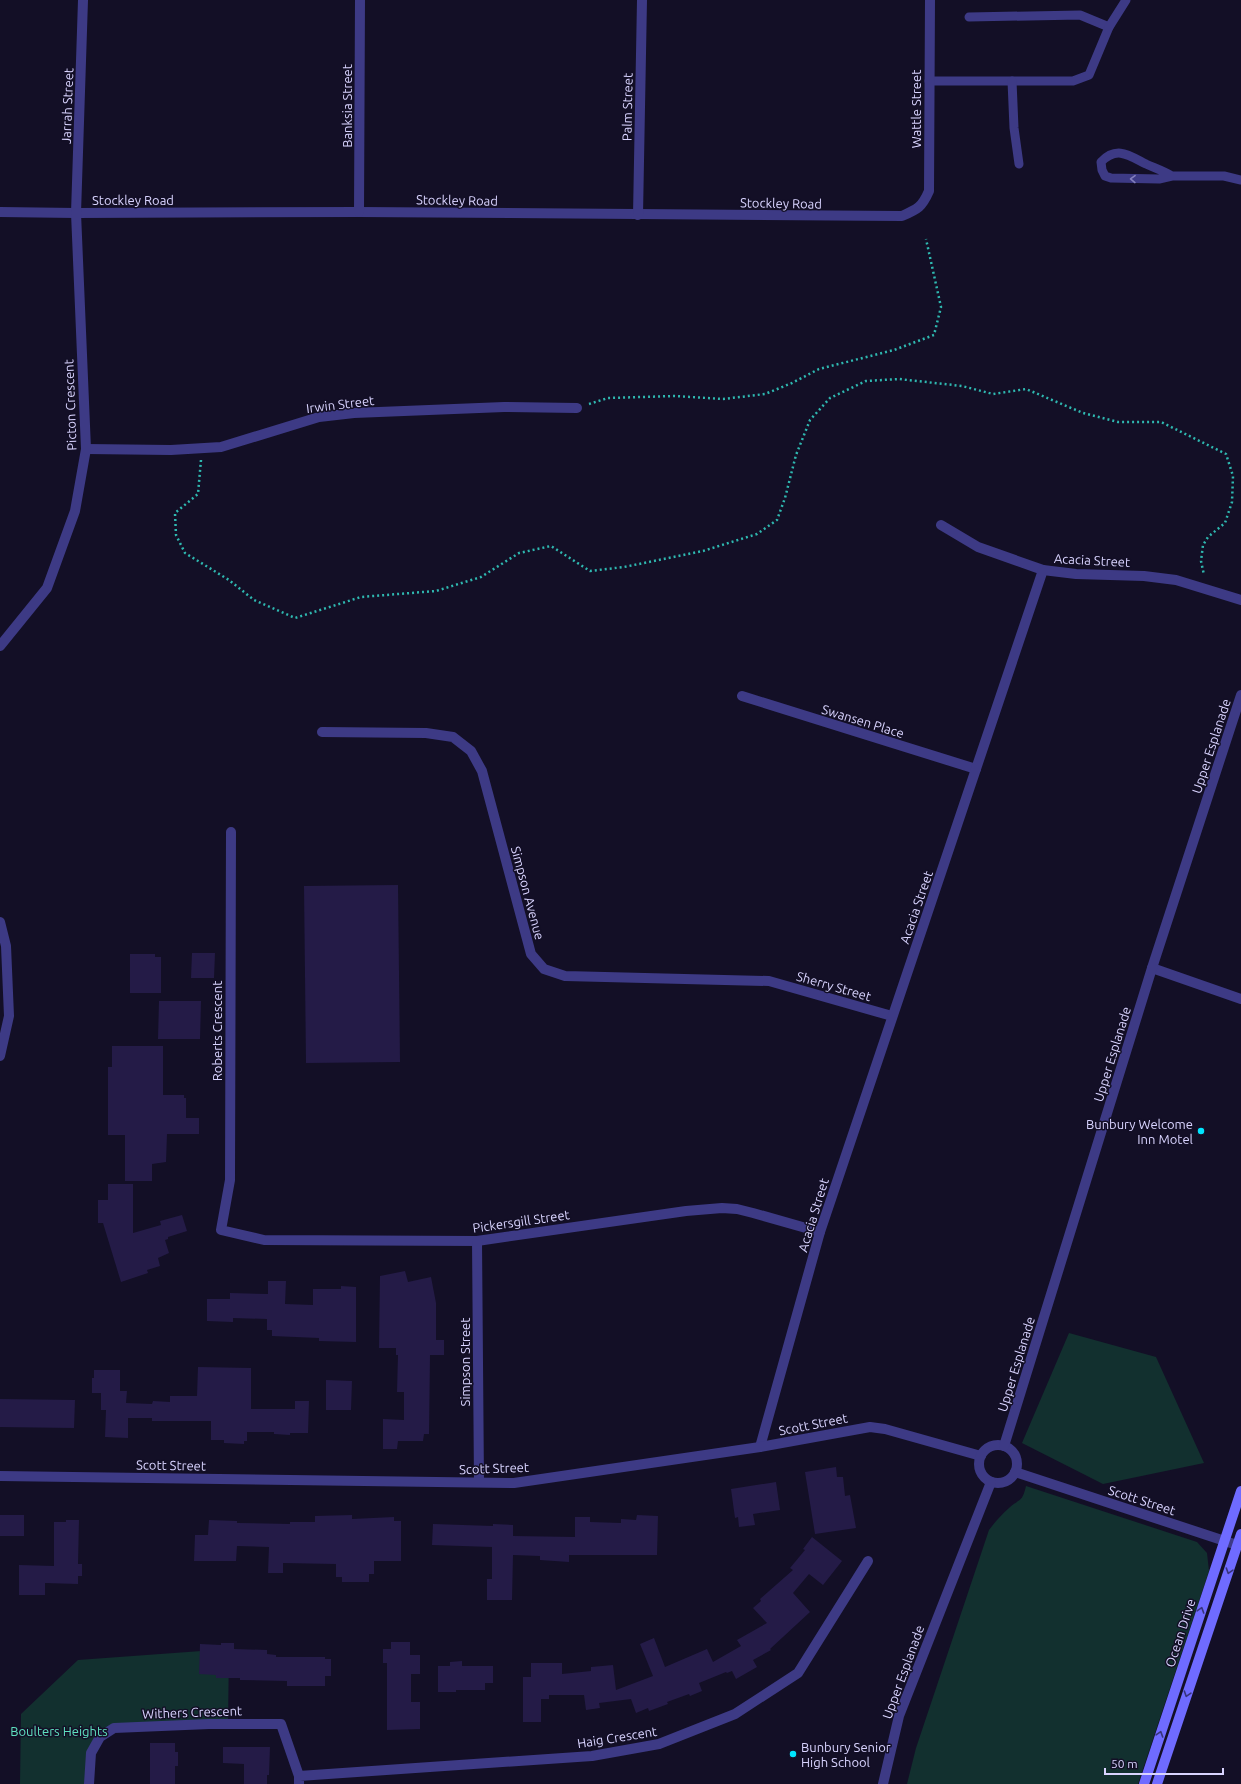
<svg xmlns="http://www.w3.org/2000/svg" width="1241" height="1784" font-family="Ubuntu,sans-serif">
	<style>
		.green { fill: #12302f }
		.building { fill: #241b47 }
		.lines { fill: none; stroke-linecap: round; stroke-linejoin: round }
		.path { stroke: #2fb8b0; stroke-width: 2.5; stroke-dasharray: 2 3; stroke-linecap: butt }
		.service { stroke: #3d3a85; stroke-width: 9 }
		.minor { stroke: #3d3a85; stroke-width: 10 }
		.tertiary { stroke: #3d3a85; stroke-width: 10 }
		.secondary { stroke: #6f6bff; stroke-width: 10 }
		.oneway { stroke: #837fbc }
		.oneway2 { stroke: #38347d }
		.poi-dot { fill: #00e5ff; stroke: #130f26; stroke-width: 1.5 }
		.labels { text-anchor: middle; stroke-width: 3; stroke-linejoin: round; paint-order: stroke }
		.street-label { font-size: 13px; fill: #d9d4ff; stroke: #130f26 }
		.poi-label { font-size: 13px; fill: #d9d4ff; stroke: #130f26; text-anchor: end }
		.park-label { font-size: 13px; fill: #5fe0c0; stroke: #130f26 }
	</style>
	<rect width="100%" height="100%" fill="#130f26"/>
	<!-- green -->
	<g class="green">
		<path d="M1069 1333 1156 1357 1204 1463 1103 1484 1022 1443Z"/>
		<path d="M1026 1486 1197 1542 1207 1553 1209 1571 1138 1784H907L916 1748 989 1530C995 1522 1002 1514 1009 1508 1020 1498 1022 1503 1026 1486Z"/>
		<path d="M229 1649 228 1724 114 1728 91 1753 89 1784H20L21 1714 78 1660Z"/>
	</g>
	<!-- building -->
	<g class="building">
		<path d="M398 885 400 1062 306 1063 304 886Z"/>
		<path d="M192 953H215L214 978H191Z"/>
		<path d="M130 954H155V957H161V993H130Z"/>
		<path d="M159 1001H201L200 1039H158Z"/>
		<path d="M112 1046H163V1095H184V1098H186V1118H199V1134H167L166 1162 152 1164V1181H125V1135H108V1067H112Z"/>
		<path d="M108 1184H133V1233L161 1225 160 1221 182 1215 187 1231 168 1237V1239L165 1240 169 1253 158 1258 160 1266 147 1270 148 1273 121 1282 103 1223H98V1200H108Z"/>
		<path d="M405 1271 408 1282 431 1277 436 1303V1340H444V1355H430L429 1434H424L423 1441H398L397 1449H383V1419L404 1420V1392H397L398 1355H396V1348H379L380 1276Z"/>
		<path d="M268 1281H286L285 1304 313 1305V1289H341V1286L356 1287V1342L319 1341V1338L272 1336V1330H267V1319L233 1318V1322L207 1321V1299H230V1293L268 1294Z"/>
		<path d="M198 1367 251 1368V1409H295V1401H309L308 1433H290V1435L274 1434V1432H247V1441H244V1444L224 1443V1440H211V1421H152V1418H128V1438L105 1437 106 1410H101V1393H92V1378H94V1370H120V1391H127L126 1403 152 1404 153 1401 170 1402V1396H197Z"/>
		<path d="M326 1380 352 1381 351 1410H326Z"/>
		<path d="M0 1399 75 1400 74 1428 0 1427Z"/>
		<path d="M836 1467 837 1477H843L845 1496 850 1495 856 1528 815 1534 805 1472Z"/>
		<path d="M776 1482 780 1510 753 1514 755 1525 739 1527 738 1517 735 1518 731 1489Z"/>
		<rect x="0" y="1515" width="24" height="21"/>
		<path d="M352 1515V1519L394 1517V1521H401V1561H374V1574H369V1582H342V1577H336V1564L283 1563V1573H268L269 1547 237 1546 236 1561H194L195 1535H208L209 1520 237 1521V1523L290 1524V1522H315V1516Z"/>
		<path d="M637 1515 658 1516 657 1555H569V1562L540 1560V1556L513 1555 512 1600H487V1579H492V1547L432 1545 433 1524 493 1526V1524L513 1525V1536L575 1537V1517H590V1522L621 1523V1519L636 1520Z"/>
		<path d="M66 1520H79L78 1564H82V1576H78V1584L45 1583V1595H19V1565L54 1566V1522H66Z"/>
		<path d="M812 1537 842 1561 823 1585 809 1574 793 1593 810 1612 770 1649 771 1650 753 1660 757 1667 736 1679 732 1671 727 1673 726 1672 699 1683 702 1691 690 1696 689 1694 667 1702 668 1704 649 1711 648 1708 636 1713 631 1699 599 1703 600 1708 586 1710 584 1695H549V1699H541V1722H523V1677H531V1663H562V1674L591 1671V1667L613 1665 616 1690 653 1676 640 1644 654 1638 665 1667 707 1649 713 1662 741 1646 737 1640 767 1623 753 1608 761 1601 760 1599 793 1570 790 1568 805 1550 803 1549Z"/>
		<path d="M391 1642H410V1655H420V1674H411V1702H420V1729L387 1730V1663H383V1649H391Z"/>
		<path d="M221 1643H234V1649L267 1650V1654L276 1655V1657H325V1659H331V1676H325V1686H287V1681L240 1680V1678H216V1675L199 1674 200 1644 221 1645Z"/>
		<path d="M462 1661V1666H493V1683H485V1690H456V1692H438V1666H450V1662Z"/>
		<path d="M150 1743H175V1752H178V1766H175V1784H150Z"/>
		<path d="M223 1747H270L269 1775H267V1784H244V1764L223 1763Z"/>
	</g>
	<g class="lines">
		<!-- path -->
		<g class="path">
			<path d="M589 404 608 398 675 396 723 399 765 394 792 383 819 369 894 350 934 335 941 307 926 239"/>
			<path d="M201 460 198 494 175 513 176 535 185 553 229 580 254 600 295 618 361 597 436 591 481 577 519 553 551 546 590 571 624 567 703 551 757 534 777 520 785 498 796 455 810 420 830 398 866 381 899 379 962 386 993 394 1026 389 1083 413 1118 422H1161L1226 454 1233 476 1232 502 1225 523 1208 537 1203 545 1201 561 1204 575"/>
		</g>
		<!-- service -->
		<g class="service">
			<path d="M969 17 1080 15 1109 27"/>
			<path d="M929 81H1073L1089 75 1109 27 1126 0"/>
			<path d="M1012 81 1014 128 1019 164"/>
			<path d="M1172 176C1164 171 1155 168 1146 164 1130 156 1117 145 1101 162L1102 170 1105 176 1111 178 1159 179 1172 176H1224L1241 180"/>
		</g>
		<!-- minor -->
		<g class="minor">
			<path d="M0 212 76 213 359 212 902 216C918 209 922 207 929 191L930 0"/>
			<path d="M359 212 360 0"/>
			<path d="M638 215 642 0"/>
			<path d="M86 449 171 450 221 447 319 417 354 413 504 407 577 408"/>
			<path d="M941 525 978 547 1043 570"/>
			<path d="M0 646 47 588 75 511 86 449 76 213 83 0"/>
			<path d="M742 696 976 769"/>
			<path d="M322 732 426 733 453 737 471 751 482 771 531 954 544 969 565 976 769 981 892 1016"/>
			<path d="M231 832 230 1180 221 1230 264 1240 477 1241 686 1211 722 1208 737 1209 753 1213 820 1232"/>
			<path d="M0 922 6 946 9 1016 0 1056"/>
			<path d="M1152 968 1241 999"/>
			<path d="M477 1241 479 1482"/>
			<path d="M760 1447 820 1232 1043 570 1076 574 1144 576 1176 580 1241 600"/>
			<path d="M1015 1472 1237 1545"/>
			<path d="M0 1476 514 1483 760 1447 870 1427 885 1429 981 1456"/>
			<path d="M89 1784 91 1753 100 1737 114 1728 209 1724H281L299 1776"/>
			<path d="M299 1784V1776L592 1756 659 1744 735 1714 798 1673 868 1561"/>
		</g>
		<!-- tertiary -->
		<g class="tertiary">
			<circle cx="998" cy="1464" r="19"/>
			<path d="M1004 1446 1152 968 1241 695"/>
			<path d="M883 1784 899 1716 991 1482"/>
		</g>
		<!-- secondary -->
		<g class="secondary">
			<path d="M1144 1784 1241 1491"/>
			<path d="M1157 1784 1241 1534"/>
		</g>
	</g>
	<!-- one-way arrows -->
	<defs><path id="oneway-chevron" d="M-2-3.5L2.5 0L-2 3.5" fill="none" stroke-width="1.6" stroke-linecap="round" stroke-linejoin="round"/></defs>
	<use class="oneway" href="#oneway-chevron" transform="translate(1133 179) rotate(-179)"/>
	<g class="oneway2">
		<use href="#oneway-chevron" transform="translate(1229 1571) rotate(108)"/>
		<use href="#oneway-chevron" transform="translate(1201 1610) rotate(-72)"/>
		<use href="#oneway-chevron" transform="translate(1187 1694) rotate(108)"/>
		<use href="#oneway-chevron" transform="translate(1160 1734) rotate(-72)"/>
	</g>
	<!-- markers -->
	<g class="poi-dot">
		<circle cx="1201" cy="1131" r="4"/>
		<circle cx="793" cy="1754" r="4"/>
	</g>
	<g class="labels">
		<!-- street labels -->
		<g class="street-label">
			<text transform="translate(67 106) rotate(-88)" y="5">Jarrah Street</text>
			<text transform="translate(347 106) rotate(-90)" y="5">Banksia Street</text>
			<text transform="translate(627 107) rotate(-89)" y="5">Palm Street</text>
			<text transform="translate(916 109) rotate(-90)" y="5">Wattle Street</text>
			<text x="133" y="205">Stockley Road</text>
			<text transform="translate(457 200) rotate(1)" y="5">Stockley Road</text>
			<text transform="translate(781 203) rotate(1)" y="5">Stockley Road</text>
			<text transform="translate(340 404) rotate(-7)" y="5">Irwin Street</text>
			<text transform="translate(70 405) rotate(-92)" y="5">Picton Crescent</text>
			<text transform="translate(1092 560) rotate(3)" y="5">Acacia Street</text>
			<text transform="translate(863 721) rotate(17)" y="5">Swansen Place</text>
			<text transform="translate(1211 746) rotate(-72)" y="5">Upper Esplanade</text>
			<text transform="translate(528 893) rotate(75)" y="5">Simpson Avenue</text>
			<text transform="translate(916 907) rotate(-71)" y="5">Acacia Street</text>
			<text transform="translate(834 986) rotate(16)" y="5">Sherry Street</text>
			<text transform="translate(217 1031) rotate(-90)" y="5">Roberts Crescent</text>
			<text transform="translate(1112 1054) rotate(-73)" y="5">Upper Esplanade</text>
			<text transform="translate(813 1215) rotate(-73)" y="5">Acacia Street</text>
			<text transform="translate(521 1221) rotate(-8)" y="5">Pickersgill Street</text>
			<text transform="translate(465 1362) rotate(-90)" y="5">Simpson Street</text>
			<text transform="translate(1016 1364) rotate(-73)" y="5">Upper Esplanade</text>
			<text transform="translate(813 1424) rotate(-11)" y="5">Scott Street</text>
			<text transform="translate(171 1465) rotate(1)" y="5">Scott Street</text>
			<text transform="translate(494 1468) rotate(-2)" y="5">Scott Street</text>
			<text transform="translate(1142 1500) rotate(18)" y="5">Scott Street</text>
			<text transform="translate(1180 1633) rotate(-72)" y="5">Ocean Drive</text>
			<text transform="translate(903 1672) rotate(-70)" y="5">Upper Esplanade</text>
			<text transform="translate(192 1712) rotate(-2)" y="5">Withers Crescent</text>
			<text transform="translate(617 1737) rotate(-9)" y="5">Haig Crescent</text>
		</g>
		<!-- poi labels -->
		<g class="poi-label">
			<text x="1193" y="1129">Bunbury Welcome<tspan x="1193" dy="15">Inn Motel</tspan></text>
			<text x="801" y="1752" text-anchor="start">Bunbury Senior<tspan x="801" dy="15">High School</tspan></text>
		</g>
		<!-- park labels -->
		<g class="park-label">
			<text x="59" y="1736">Boulters Heights</text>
		</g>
	</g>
	<!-- scale -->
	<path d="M1105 1768v6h118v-6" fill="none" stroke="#d9d4ff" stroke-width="2"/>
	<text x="1111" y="1768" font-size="12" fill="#d9d4ff" stroke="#130f26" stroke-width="3" paint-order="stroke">50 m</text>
</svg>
